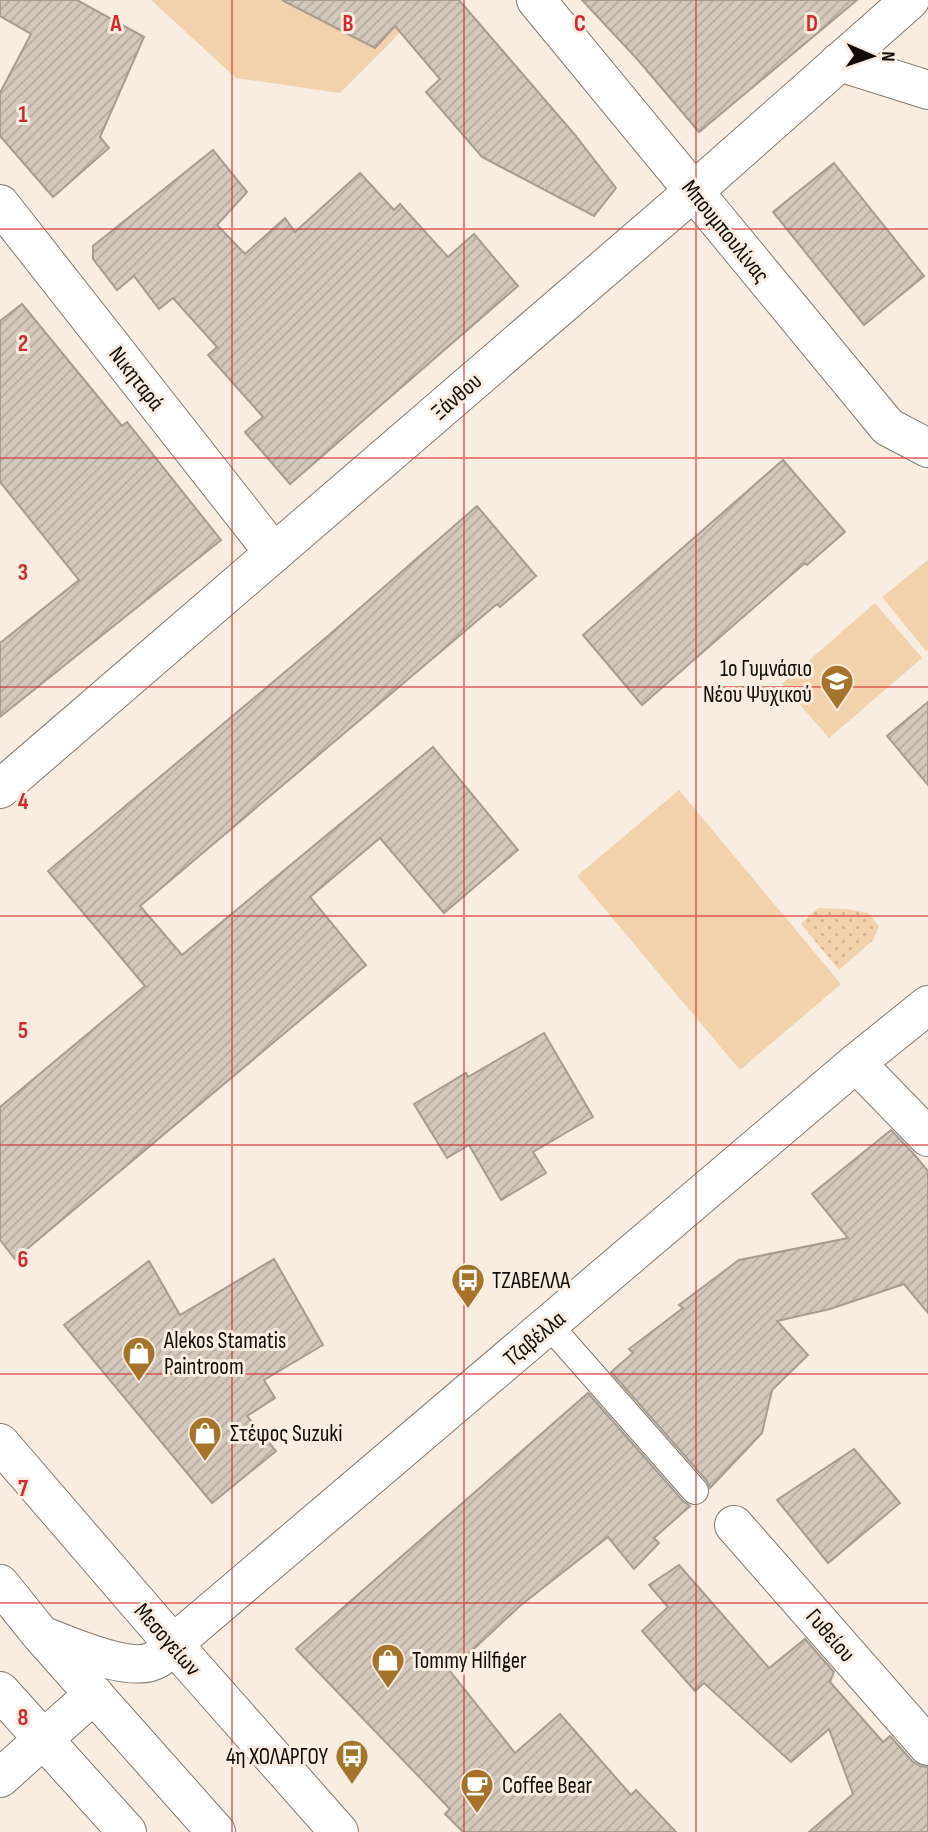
<svg xmlns="http://www.w3.org/2000/svg" width="928" height="1832" font-family="'Sofia Sans Condensed',sans-serif">
	<style>
		.grass { fill: #f1d2ac }
		.garden { fill: url(#garden-dots) }
		.building { fill: url(#building-hatch); stroke: #a69c8f; stroke-width: 2 }
		.lines { fill: none; stroke-linecap: round; stroke-linejoin: round }
		.lane-casing { stroke: #847a6e; stroke-width: 28 }
		.street-casing { stroke: #847a6e; stroke-width: 40 }
		.secondary-casing { stroke: #847a6e; stroke-width: 40 }
		.primary-casing { stroke: #847a6e; stroke-width: 40 }
		.lane { stroke: #fff; stroke-width: 26 }
		.street { stroke: #fff; stroke-width: 38 }
		.secondary { stroke: #fff; stroke-width: 38 }
		.primary { stroke: #fff; stroke-width: 38 }
		.grid { fill: none; stroke: #d62828; stroke-width: 2; stroke-opacity: 0.55 }
		.labels { text-anchor: middle; stroke-width: 6; stroke-linejoin: round; paint-order: stroke }
		.street-label { font-size: 23px; fill: #100c08; stroke: #f8ede0 }
		.poi-label { font-size: 23px; fill: #100c08; stroke: #f8ede0; text-anchor: start }
		.grid-label { font-size: 23px; text-anchor: middle; font-weight: bold; fill: #d62828; stroke: #f8ede0; stroke-width: 6; stroke-linejoin: round; paint-order: stroke }
	</style>
	<defs>
		<pattern id="garden-dots" width="8" height="8" patternUnits="userSpaceOnUse" patternTransform="scale(1.75)"><rect width="8" height="8" fill="#f1d2ac"/><path d="M2 2h.1M6 6h.1" fill="none" stroke="#ceb392" stroke-width="1.8" stroke-linecap="round"/></pattern>
		<pattern id="building-hatch" width="6" height="6" patternUnits="userSpaceOnUse" patternTransform="scale(1.75)"><rect width="6" height="6" fill="#d3c8bb"/><path d="M-1 1l2-2M0 6l6-6M5 7l2-2" fill="none" stroke="#b4ab9f"/></pattern>
	</defs>
	<rect width="100%" height="100%" fill="#f8ede0"/>
	<!-- grass -->
	<g class="grass">
		<path d="M151 0H433L340 93 236 78Z"/>
		<path d="M928 560V650L926 651 882 597Z"/>
		<path d="M875 603 922 658 829 738 782 684Z"/>
		<path d="M679 790 841 984 740 1070 577 876Z"/>
	</g>
	<!-- garden -->
	<path class="garden" d="M818 908 846 909 868 913 879 926 873 940 839 970 801 924Z"/>
	<!-- building -->
	<g class="building">
		<path d="M0 0H77L144 37 100 137 109 148 53 197 0 136V93L31 34 0 16Z"/>
		<path d="M282 0H459L575 135 616 188 594 216 482 157 426 92 440 79 395 26 375 48Z"/>
		<path d="M582 0H857L699 132 638 60Z"/>
		<path d="M213 150 247 192 217 225 245 254 285 218 295 232 360 173 394 210 400 204 448 257 474 234 518 286 290 484 245 432 263 417 208 355 217 347 173 298 159 309 134 276 117 290 93 259V246Z"/>
		<path d="M834 163 924 276 864 325 773 212Z"/>
		<path d="M22 304 122 426 127 422 221 540 0 717V643L79 580 0 482V321Z"/>
		<path d="M783 460 845 532 807 565 805 563 642 705 583 635Z"/>
		<path d="M477 506 536 576 500 607 497 604 140 906 182 955 433 747 518 850 444 913 380 838 310 897 366 965 15 1259 0 1240V1107L145 986 48 871 329 635Z"/>
		<path d="M928 702V785L887 736Z"/>
		<path d="M544 1033 593 1117 533 1152 546 1173 501 1200 469 1145 447 1158 414 1104 466 1073 468 1077Z"/>
		<path d="M891 1130 913 1153 928 1171V1313L904 1284 830 1309 777 1321 808 1355 772 1390 762 1433 710 1488 707 1481 611 1372 633 1353 629 1349 683 1308 679 1305 739 1260 848 1238 812 1194Z"/>
		<path d="M274 1259 323 1345 264 1380 275 1398 247 1416 276 1451 212 1503 64 1325 149 1261 180 1315Z"/>
		<path d="M588 1393 683 1501 690 1506 654 1538 659 1543 634 1569 608 1537 521 1605 450 1671 515 1753 560 1714 631 1795 636 1790 676 1832H463L445 1814 450 1809 296 1649Z"/>
		<path d="M854 1449 900 1503 828 1563 777 1500Z"/>
		<path d="M679 1565 769 1668 805 1639 834 1672 830 1682 883 1742 890 1736 912 1761 920 1766 928 1767V1832H809L853 1794 829 1729 791 1762 704 1683 695 1691 642 1631 668 1607 649 1585Z"/>
	</g>
	<g class="lines">
		<defs>
			<path id="lane" d="M549 1325 695 1491"/>
			<g id="street">
				<path d="M536 0 888 427 928 448"/>
				<path d="M839 62 928 90"/>
				<path d="M0 204 274 553"/>
				<path d="M0 789 694 191 910 0"/>
				<path d="M856 1063 928 1137"/>
				<path d="M734 1525 928 1746"/>
				<path d="M0 1691 127 1832"/>
				<path d="M0 1778 94 1694"/>
			</g>
			<path id="secondary" d="M173 1644 856 1063 928 1005"/>
			<g id="primary">
				<path d="M0 1443 173 1644 339 1832"/>
				<path d="M0 1584 41 1635 216 1832"/>
				<path d="M46 1637C70 1646 133 1675 157 1659 163 1656 168 1649 173 1644"/>
			</g>
		</defs>
		<!-- lane casing -->
		<use href="#lane" class="lane-casing"/>
		<!-- street casing -->
		<use href="#street" class="street-casing"/>
		<!-- secondary casing -->
		<use href="#secondary" class="secondary-casing"/>
		<!-- primary casing -->
		<use href="#primary" class="primary-casing"/>
		<!-- lane -->
		<use href="#lane" class="lane"/>
		<!-- street -->
		<use href="#street" class="street"/>
		<!-- secondary -->
		<use href="#secondary" class="secondary"/>
		<!-- primary -->
		<use href="#primary" class="primary"/>
	</g>
	<!-- grid -->
	<path class="grid" d="M232 0V1832M464 0V1832M696 0V1832M0 229H928M0 458H928M0 687H928M0 916H928M0 1145H928M0 1374H928M0 1603H928"/>
	<!-- icons -->
	<defs>
		<symbol id="school-pin" viewBox="-11 -11 22 30"><path d="M0 17L-7.5 6A9.5 9.5 0 1 1 7.5 6Z" fill="#a5742a" stroke="#f8ede0"/><path d="M0-5L7-2L0 1L-7-2ZM-4 1L0 2.5L4 1V4Q0 6-4 4Z" fill="#fff"/></symbol>
		<symbol id="bus-pin" viewBox="-11 -11 22 30"><path d="M0 17L-7.5 6A9.5 9.5 0 1 1 7.5 6Z" fill="#a5742a" stroke="#f8ede0"/><path d="M-5-6H5V4H4V6H2V4H-2V6H-4V4H-5ZM-3.5-4V0h7V-4ZM-3.5 1.2v1.5H-2V1.2ZM2 1.2v1.5H3.5V1.2Z" fill="#fff"/></symbol>
		<symbol id="shop-pin" viewBox="-11 -11 22 30"><path d="M0 17L-7.5 6A9.5 9.5 0 1 1 7.5 6Z" fill="#a5742a" stroke="#f8ede0"/><path d="M-5-2.5h2.3a2.7 3.5 0 0 1 5.4 0H5L5.5 6h-11ZM-1.5-2.5h3a1.5 2.3 0 0 0-3 0Z" fill="#fff"/></symbol>
		<symbol id="cafe-pin" viewBox="-11 -11 22 30"><path d="M0 17L-7.5 6A9.5 9.5 0 1 1 7.5 6Z" fill="#a5742a" stroke="#f8ede0"/><path d="M-5.5-4.5H6V0H3Q3 3.5 0 3.5H-2.5Q-5.5 3.5-5.5 0ZM3-3.2v2h1.7v-2ZM-6 4.5H4V6H-6Z" fill="#fff"/></symbol>
	</defs>
	<g fill-rule="evenodd">
		<use href="#school-pin" x="818" y="662" width="38" height="52"/>
		<use href="#bus-pin" x="449" y="1261" width="38" height="52"/>
		<use href="#shop-pin" x="120" y="1334" width="38" height="52"/>
		<use href="#shop-pin" x="186" y="1414" width="38" height="52"/>
		<use href="#shop-pin" x="369" y="1641" width="38" height="52"/>
		<use href="#bus-pin" x="333" y="1737" width="38" height="52"/>
		<use href="#cafe-pin" x="458" y="1766" width="38" height="52"/>
	</g>
	<g class="labels">
		<!-- street labels -->
		<g class="street-label">
			<text transform="translate(726 231) rotate(51)" y="8">Μπουμπουλίνας</text>
			<text transform="translate(137 378) rotate(52)" y="8">Νικηταρά</text>
			<text transform="translate(456 396) rotate(-41)" y="8">Ξάνθου</text>
			<text transform="translate(534 1338) rotate(-40)" y="8">Τζαβέλλα</text>
			<text transform="translate(831 1635) rotate(49)" y="8">Γυθείου</text>
			<text transform="translate(168 1639) rotate(49)" y="8">Μεσογείων</text>
		</g>
		<!-- poi labels -->
		<g class="poi-label">
			<text x="812" y="676" text-anchor="end">1ο Γυμνάσιο<tspan x="812" dy="26">Νέου Ψυχικού</tspan></text>
			<text x="492" y="1288">ΤΖΑΒΕΛΛΑ</text>
			<text x="164" y="1348">Alekos Stamatis<tspan x="164" dy="26">Paintroom</tspan></text>
			<text x="230" y="1441">Στέφος Suzuki</text>
			<text x="412" y="1668">Tommy Hilfiger</text>
			<text x="328" y="1764" text-anchor="end">4η ΧΟΛΑΡΓΟΥ</text>
			<text x="502" y="1793">Coffee Bear</text>
		</g>
	</g>
	<g class="grid-label">
		<text x="116" y="31">A</text>
		<text x="348" y="31">B</text>
		<text x="580" y="31">C</text>
		<text x="812" y="31">D</text>
		<text x="23" y="122">1</text>
		<text x="23" y="351">2</text>
		<text x="23" y="580">3</text>
		<text x="23" y="809">4</text>
		<text x="23" y="1038">5</text>
		<text x="23" y="1267">6</text>
		<text x="23" y="1496">7</text>
		<text x="23" y="1725">8</text>
	</g>
	<!-- north arrow -->
	<g transform="translate(872 56) rotate(92)" stroke="#f8ede0" stroke-width="5" paint-order="stroke">
	<path d="M0-5L12 26L0 18L-12 26Z" fill="#100c08"/>
	<text y="-10" font-size="19" font-weight="bold" text-anchor="middle" fill="#100c08">N</text>
	</g>
</svg>
